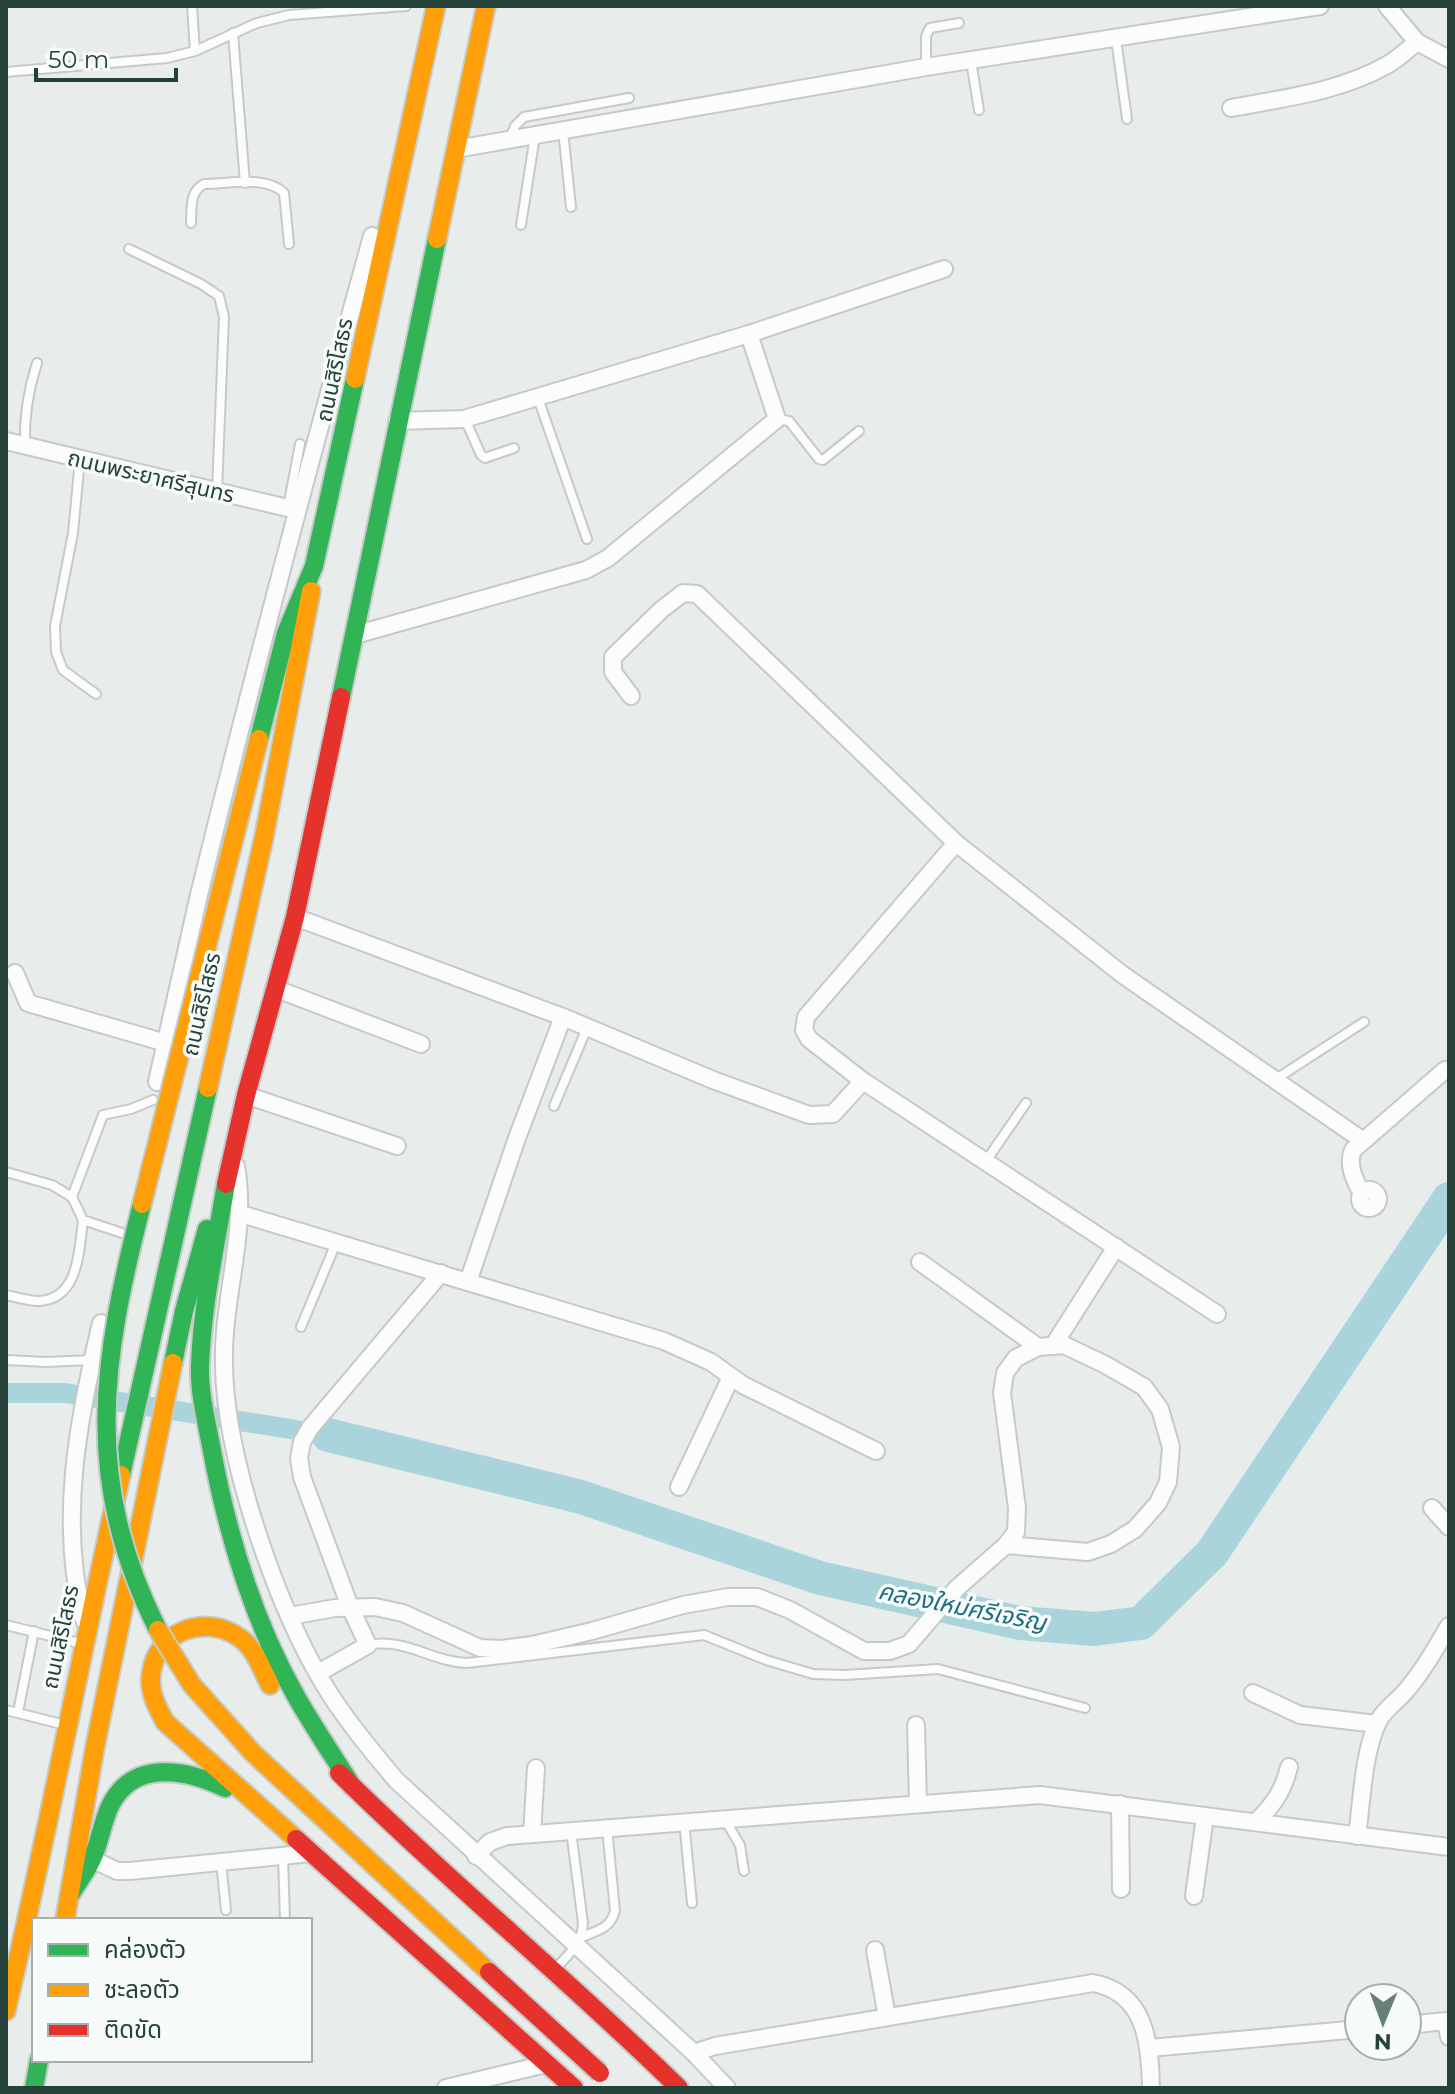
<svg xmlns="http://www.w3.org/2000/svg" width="1455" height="2094" font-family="Montserrat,'Noto Sans Thai',sans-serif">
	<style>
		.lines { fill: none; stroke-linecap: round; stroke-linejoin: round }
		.canal { stroke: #a9d4db; stroke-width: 20 }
		.river { stroke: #a9d4db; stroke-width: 34 }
		.lane-casing { stroke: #c5cac8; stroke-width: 12 }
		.street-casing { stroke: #c5cac8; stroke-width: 20 }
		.fast-casing { stroke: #c3ccc9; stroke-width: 22 }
		.slow-casing { stroke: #c3ccc9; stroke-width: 22 }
		.jam-casing { stroke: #c3ccc9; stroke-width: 22 }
		.lane { stroke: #fcfcfc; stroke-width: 8 }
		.street { stroke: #fcfcfc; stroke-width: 16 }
		.fast { stroke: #30b455; stroke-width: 18 }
		.slow { stroke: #ff9f0a; stroke-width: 18 }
		.jam { stroke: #e5322d; stroke-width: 18 }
		.fast-bridge-casing { stroke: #c3ccc9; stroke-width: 22; stroke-linecap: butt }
		.slow-bridge-casing { stroke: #c3ccc9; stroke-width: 22; stroke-linecap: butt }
		.jam-bridge-casing { stroke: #c3ccc9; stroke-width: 22; stroke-linecap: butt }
		.fast-bridge { stroke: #30b455; stroke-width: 18 }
		.slow-bridge { stroke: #ff9f0a; stroke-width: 18 }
		.jam-bridge { stroke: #e5322d; stroke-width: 18 }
		.labels { text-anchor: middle; stroke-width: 7; stroke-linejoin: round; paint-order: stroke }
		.street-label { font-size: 22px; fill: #24423a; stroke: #f7fbf9 }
		.water-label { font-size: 24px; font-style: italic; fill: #1c6f80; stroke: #f7fbf9 }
	</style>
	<rect width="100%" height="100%" fill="#e8edeb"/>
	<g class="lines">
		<!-- canal -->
		<path class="canal" d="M6 1393H65L328 1435"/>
		<!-- river -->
		<path class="river" d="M328 1435 581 1497 820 1578 1020 1623 1094 1629 1141 1623 1212 1553 1449 1199"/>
		<defs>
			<g id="lane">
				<path d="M192 6 195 51"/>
				<path d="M233 33 245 183"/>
				<path d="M1116 39 1127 119"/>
				<path d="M971 61 979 110"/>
				<path d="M926 67V36L930 28 959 23"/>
				<path d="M6 72 167 58 195 51 257 23 289 15 406 6"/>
				<path d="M563 130 571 207"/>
				<path d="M510 139 515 126 524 117 629 98"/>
				<path d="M191 223C192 208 189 192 204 184 227 184 267 175 284 193L289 244"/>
				<path d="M521 225 535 136"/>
				<path d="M129 249 201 284 219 296 224 317 217 491"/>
				<path d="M538 398 587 539"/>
				<path d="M465 419 481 455 485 458 514 448"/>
				<path d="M777 419 789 421 819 459 823 460 859 431"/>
				<path d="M25 445C24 416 28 391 37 363"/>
				<path d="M80 459 73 533 55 626 56 652 63 670 96 694"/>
				<path d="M288 507 300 444"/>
				<path d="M1276 1079 1364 1022"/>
				<path d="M554 1106 587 1028"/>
				<path d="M986 1161 1026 1103"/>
				<path d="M6 1172 52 1185 72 1197 83 1220 122 1233"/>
				<path d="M72 1197 103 1115 131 1109 153 1100"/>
				<path d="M6 1295C16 1297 28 1301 38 1301 79 1300 79 1251 83 1220"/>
				<path d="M301 1327 336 1243"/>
				<path d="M6 1360 46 1362 92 1360"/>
				<path d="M6 1625 79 1643"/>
				<path d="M368 1645C404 1637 432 1662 467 1663L704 1635 766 1660 813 1674 845 1675 938 1669 1085 1708"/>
				<path d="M6 1710 65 1725"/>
				<path d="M18 1712 34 1631"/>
				<path d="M724 1818 740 1845 744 1871"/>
				<path d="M684 1821 692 1903"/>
				<path d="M283 1856 285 1920"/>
				<path d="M221 1862 226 1910"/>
				<path d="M582 1937C598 1930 610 1929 615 1911L607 1828"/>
				<path d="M557 1967C571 1952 582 1943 583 1923L571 1831"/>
			</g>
			<g id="street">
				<path d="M1387 6 1417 42 1449 59"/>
				<path d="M1231 108C1284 98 1339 92 1387 65 1398 59 1407 50 1417 42"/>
				<path d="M456 149 926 67 1320 6"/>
				<path d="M397 421 464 419 749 334 944 269"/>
				<path d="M6 441 296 510"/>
				<path d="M355 635 586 570 608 558 777 419 749 334"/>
				<path d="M631 696 613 672V657L661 610 683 593 697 594 956 843 1123 975 1362 1140"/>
				<path d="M956 843 806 1017 804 1030 809 1039 863 1081 1217 1314"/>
				<path d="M295 917 563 1017 713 1080 809 1115 833 1114 863 1081"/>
				<path d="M15 973 28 1003 166 1043"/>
				<path d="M274 988 421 1044"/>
				<path d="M157 1082C171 1021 184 960 198 899 252 677 311 457 372 236"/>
				<path d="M246 1095 397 1146"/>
				<path d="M236 1166C248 1233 222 1298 224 1365 225 1458 276 1604 323 1683 344 1718 370 1749 396 1780L694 2053 727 2088"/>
				<circle cx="1369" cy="1199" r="9"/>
				<path d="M1361 1192C1354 1179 1347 1164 1353 1150L1445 1070"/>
				<path d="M241 1214 664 1341 711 1362 743 1385 876 1451"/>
				<path d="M920 1262 1038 1347"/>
				<path d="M468 1282 517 1138 563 1017"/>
				<path d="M1053 1346 1116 1247"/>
				<path d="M679 1487 731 1377"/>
				<path d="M1432 1508 1449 1527"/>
				<path d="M290 1616 335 1608 375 1607 403 1613 480 1648 501 1649 532 1645 592 1631 683 1605 728 1597H757L790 1610 864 1651H890L909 1644 957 1588 1006 1545 1016 1532 1017 1508 1002 1393 1005 1373 1016 1358 1038 1347 1064 1345 1104 1364 1144 1387 1160 1409 1171 1447 1168 1482 1158 1503 1135 1529 1111 1544 1088 1552 1006 1545"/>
				<path d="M84 1620C58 1523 78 1419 101 1323"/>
				<path d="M318 1673 368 1645 350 1607 302 1477 299 1458 302 1442 310 1428 441 1273"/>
				<path d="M1253 1693 1300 1715 1377 1724"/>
				<path d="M916 1725 918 1804"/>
				<path d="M1120 1804 1121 1889"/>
				<path d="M1256 1822C1273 1805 1283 1792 1289 1767"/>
				<path d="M532 1834 536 1768"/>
				<path d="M1357 1836C1362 1801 1363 1751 1379 1720 1385 1709 1395 1703 1404 1693 1422 1673 1435 1649 1449 1626"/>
				<path d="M476 1856 490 1842 507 1836 1040 1795 1449 1847"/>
				<path d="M92 1859 117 1871H130L311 1853"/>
				<path d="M1194 1896 1205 1816"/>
				<path d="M875 1950 887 2017"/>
				<path d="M1407 2025 1446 2021 1449 2037"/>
				<path d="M1150 2048 1359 2029"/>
				<path d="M694 2053 715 2046 1093 1983C1146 1993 1150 2043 1151 2088"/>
				<path d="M446 2088 546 2064"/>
			</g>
			<g id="fast">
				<path d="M341 697 437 239"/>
				<path d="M259 739 286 633 314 566 355 379"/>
				<path d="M226 1184C216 1244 202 1305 200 1366 199 1394 207 1423 212 1451 228 1537 253 1621 297 1698 314 1728 334 1757 352 1786"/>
				<path d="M173 1363 184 1311 207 1229"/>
				<path d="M121 1475 208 1088"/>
				<path d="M69 1897C76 1884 86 1873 92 1859 100 1842 102 1823 110 1806 133 1759 186 1769 225 1788"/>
				<path d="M34 2088 39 2060"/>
			</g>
			<g id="slow">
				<path d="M437 239 486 6"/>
				<path d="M355 379 436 6"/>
				<path d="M208 1088 264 837 311 591"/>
				<path d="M270 1685C262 1670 255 1648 240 1638 205 1613 156 1631 151 1675 149 1693 157 1707 165 1722L296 1839"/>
				<path d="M65 1920 95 1747 173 1363"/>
				<path d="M6 2011C48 1833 81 1653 121 1475"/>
			</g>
			<g id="jam">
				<path d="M226 1184 246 1095 295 917 341 697"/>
				<path d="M339 1773C449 1882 569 1980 679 2088"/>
				<path d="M296 1839 574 2088"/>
			</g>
		</defs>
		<!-- lane casing -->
		<use href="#lane" class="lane-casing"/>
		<!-- street casing -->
		<use href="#street" class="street-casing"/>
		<!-- fast casing -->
		<use href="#fast" class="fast-casing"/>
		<!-- slow casing -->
		<use href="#slow" class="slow-casing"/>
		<!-- jam casing -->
		<use href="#jam" class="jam-casing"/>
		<!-- lane -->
		<use href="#lane" class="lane"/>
		<!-- street -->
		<use href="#street" class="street"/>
		<!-- fast -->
		<use href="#fast" class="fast"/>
		<!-- slow -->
		<use href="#slow" class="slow"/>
		<!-- jam -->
		<use href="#jam" class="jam"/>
		<defs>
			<path id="fast-bridge" d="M142 1204C102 1360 82 1478 158 1630"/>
			<g id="slow-bridge">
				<path d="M142 1204 259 739"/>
				<path d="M158 1630 192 1685 253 1753 489 1972"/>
			</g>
			<path id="jam-bridge" d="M489 1972 600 2073"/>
		</defs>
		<!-- fast-bridge casing -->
		<use href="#fast-bridge" class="fast-bridge-casing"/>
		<!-- slow-bridge casing -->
		<use href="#slow-bridge" class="slow-bridge-casing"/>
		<!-- jam-bridge casing -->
		<use href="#jam-bridge" class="jam-bridge-casing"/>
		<!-- fast-bridge -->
		<use href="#fast-bridge" class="fast-bridge"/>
		<!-- slow-bridge -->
		<use href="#slow-bridge" class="slow-bridge"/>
		<!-- jam-bridge -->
		<use href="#jam-bridge" class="jam-bridge"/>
	</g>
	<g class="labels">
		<!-- street labels -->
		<g class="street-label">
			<text transform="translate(334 370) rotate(-78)" y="8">ถนนสิริโสธร</text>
			<text transform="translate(151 476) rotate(13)" y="8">ถนนพระยาศรีสุนทร</text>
			<text transform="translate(201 1004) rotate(-77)" y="8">ถนนสิริโสธร</text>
			<text transform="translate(60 1637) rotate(-78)" y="8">ถนนสิริโสธร</text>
		</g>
		<!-- water labels -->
		<g class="water-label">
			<text transform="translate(962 1607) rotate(11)" y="8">คลองใหม่ศรีเจริญ</text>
		</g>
	</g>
	<!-- border -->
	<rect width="1455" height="2094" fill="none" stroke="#24423a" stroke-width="16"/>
	<!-- legend -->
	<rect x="32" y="1918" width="280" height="144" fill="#f7fbf9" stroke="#a3b1ad" stroke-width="2"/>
	<rect x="48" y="1944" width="40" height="12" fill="#30b455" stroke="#a3b1ad" stroke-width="2"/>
	<text x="104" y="1958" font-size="24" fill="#24423a">คล่องตัว</text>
	<rect x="48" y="1984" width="40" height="12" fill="#ff9f0a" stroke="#a3b1ad" stroke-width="2"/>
	<text x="104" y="1998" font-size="24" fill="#24423a">ชะลอตัว</text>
	<rect x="48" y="2024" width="40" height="12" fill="#e5322d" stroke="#a3b1ad" stroke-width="2"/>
	<text x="104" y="2038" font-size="24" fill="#24423a">ติดขัด</text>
	<!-- north arrow -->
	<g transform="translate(1383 2022) rotate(181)"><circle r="38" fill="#f7fbf9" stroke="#a3b1ad" stroke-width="2"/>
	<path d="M0-6L14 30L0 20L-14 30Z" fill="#697e78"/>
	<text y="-12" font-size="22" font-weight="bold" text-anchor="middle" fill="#24423a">N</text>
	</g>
	<!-- scale -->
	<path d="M36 68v12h140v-12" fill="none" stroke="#24423a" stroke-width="4"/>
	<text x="48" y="68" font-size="24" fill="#24423a" stroke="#f7fbf9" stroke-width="6" paint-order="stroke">50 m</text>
</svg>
